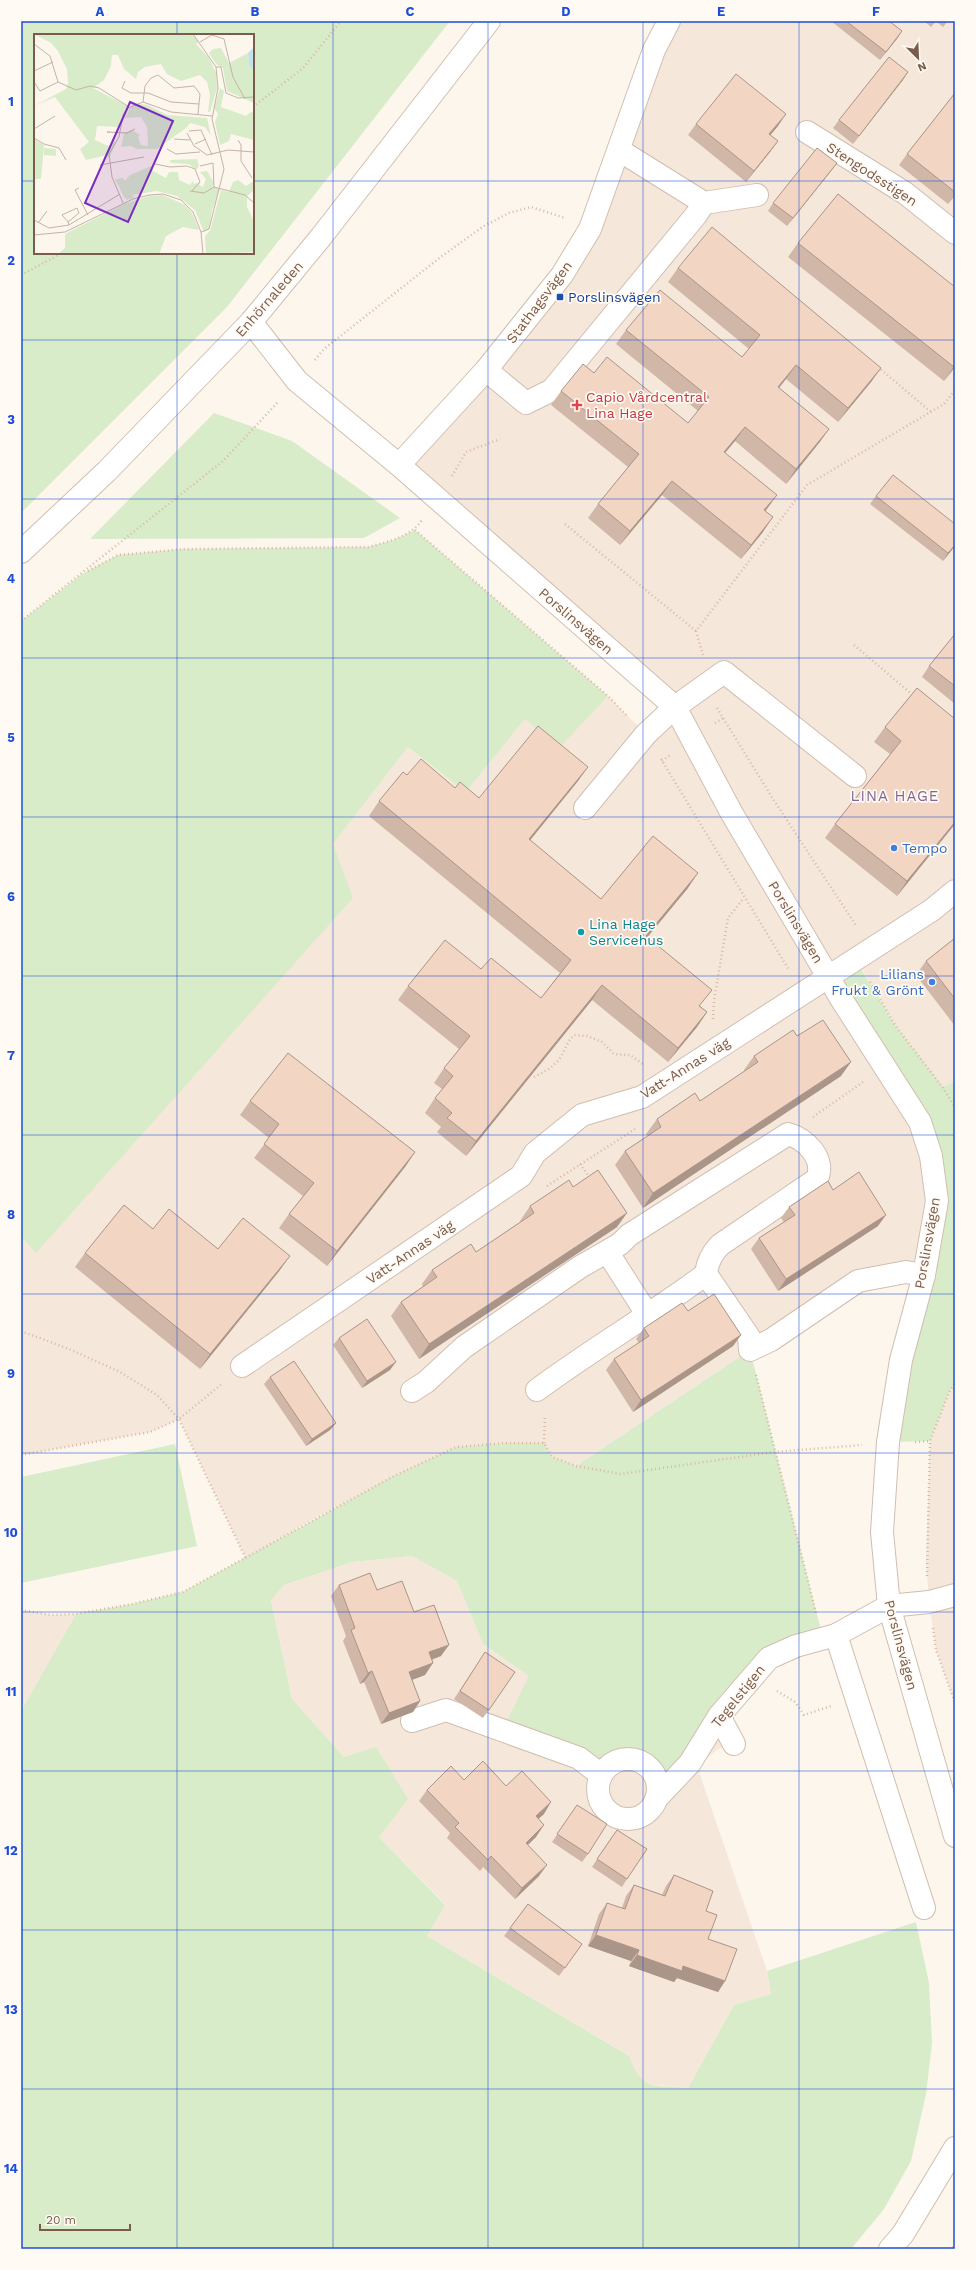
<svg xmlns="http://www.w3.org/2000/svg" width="976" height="2270" font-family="'Work Sans',sans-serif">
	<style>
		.residential { fill: #f5e8da }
		.green { fill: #d8ecc9; fill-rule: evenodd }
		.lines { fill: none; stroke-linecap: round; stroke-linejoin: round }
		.minor-casing { stroke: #d1beb0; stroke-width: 24 }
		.path { stroke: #d9b8a5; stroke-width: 2.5; stroke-dasharray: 1 3; stroke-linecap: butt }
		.minor { stroke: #fff; stroke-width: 22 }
		.wall { fill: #d1b7a8 }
		.shaded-wall { fill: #aa9588 }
		.building { fill: #f3d5c3; stroke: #aa9588 }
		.grid { fill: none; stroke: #1d4ed8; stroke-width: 1; stroke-opacity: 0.55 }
		.transit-dot { fill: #1a4fb4; stroke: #fffaf3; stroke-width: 1.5 }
		.health-dot { fill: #e0444e; stroke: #fffaf3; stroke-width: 1.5 }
		.shop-dot { fill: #3f7fe0; stroke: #fffaf3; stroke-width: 1.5 }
		.culture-dot { fill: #0f9aa8; stroke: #fffaf3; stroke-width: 1.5 }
		.labels { text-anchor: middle; stroke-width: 3.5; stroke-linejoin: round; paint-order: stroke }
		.street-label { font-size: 14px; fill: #7a5c4d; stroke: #fffaf3 }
		.transit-label { font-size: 14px; fill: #164399; stroke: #fffaf3; text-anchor: start }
		.health-label { font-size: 14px; fill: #be3a42; stroke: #fffaf3; text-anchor: start }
		.shop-label { font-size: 14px; fill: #366cbe; stroke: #fffaf3; text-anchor: start }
		.culture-label { font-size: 14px; fill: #0d838f; stroke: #fffaf3; text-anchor: start }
		.neighbourhood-label { font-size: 15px; letter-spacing: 1px; fill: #846695; stroke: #fffaf3 }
		.inset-road { fill: none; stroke: #c5b3a7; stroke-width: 1 }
		.view { fill: #7b2cbf; fill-opacity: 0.15; stroke: #7b2cbf; stroke-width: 2 }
		.inset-edge { fill: none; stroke: #7a5c4d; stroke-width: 2 }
		.neatline { fill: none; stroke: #1d4ed8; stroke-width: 1.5 }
		.grid-label { font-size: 13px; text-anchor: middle; font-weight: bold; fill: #1d4ed8 }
	</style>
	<rect width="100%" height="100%" fill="#fdf6ec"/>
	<!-- residential -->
	<g class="residential">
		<path d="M669 21H955V1081L943 1088 895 1025 856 959 931 1156 924 1275 878 1277 750 1350 576 1466 552 1457 544 1443H503L456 1447 311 1520 246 1559 179 1419 150 1432 21 1455V1236L36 1252 333 844 408 747 466 792 525 719 559 747 608 696 646 734 674 707 399 465 562 275Z"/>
		<path d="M955 1384V1703L936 1650 929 1602 926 1560 930 1441 950 1390Z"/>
		<path d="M412 1556 457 1581 483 1644 529 1676 605 1770 615 1762 623 1760 638 1761 644 1764 653 1774 658 1787 719 1716 734 1744 718 1749 697 1766 767 1971 771 1994 734 2005 688 2088 645 2084 636 2075 629 2056 427 1936 445 1904 379 1837 344 1757 292 1699 271 1599 284 1585 352 1562Z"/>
		<path d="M21 1610 51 1615 76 1614 21 1711Z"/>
	</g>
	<!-- green -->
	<g class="green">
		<path d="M21 21H450L227 307 21 513ZM35 35H253V253H35Z"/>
		<path d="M214 413 292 441 400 518 364 538 90 539Z"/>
		<path d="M415 530 608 696 559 748 525 719 466 792 408 747 333 844 353 898 36 1253 21 1236V621L82 574 118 555 184 549 368 547 394 540Z"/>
		<path d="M855 959 895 1025 943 1087 955 1081V1384L950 1390 930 1441 888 1442 924 1275 931 1156 828 976Z"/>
		<path d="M750 1350 823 1638 796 1646 658 1787C652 1762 625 1750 605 1770L502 1731 529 1676 483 1644 457 1581 412 1556 352 1562 284 1585 271 1600 292 1699 344 1757 376 1747 408 1799 379 1837 445 1905 427 1936 629 2056C643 2093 653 2084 688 2088L734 2005 771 1994 767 1971 916 1922 929 1983 932 2043 926 2094 911 2161 884 2209 851 2249H21V1711L76 1614 132 1604 183 1592 392 1477 456 1447 503 1443H544L552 1457 576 1466Z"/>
		<path d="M175 1444 197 1546 21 1583V1477Z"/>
	</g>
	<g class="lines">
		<defs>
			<g id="minor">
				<path d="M807 132 905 193 955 233"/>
				<path d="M619 150 704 203 757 195"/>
				<path d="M251 322 297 381 399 465 675 707 731 812 840 997 920 1122 931 1156 937 1201 924 1275 901 1360 888 1442 882 1532 889 1606 955 1836"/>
				<path d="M486 370 526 403 552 390 696 215 704 203"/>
				<path d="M399 465 486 370 562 275 590 229 654 50 669 21"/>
				<path d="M21 552 107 471 251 322 321 237 489 21"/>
				<path d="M585 808 646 734 675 707 724 672 855 776"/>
				<path d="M608 1253 647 1314"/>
				<path d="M242 1366 521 1176 535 1153 582 1115 642 1097 932 910 955 891"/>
				<path d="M537 1390C592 1349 651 1315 706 1274"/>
				<path d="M412 1391 426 1382 464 1347 580 1267 620 1244 629 1235 788 1134C806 1139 826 1159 817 1179L720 1245C713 1252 707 1263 706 1274L749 1337 750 1350 771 1340 858 1281 906 1272 924 1275"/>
				<path d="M836 1635 924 1908"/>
				<path d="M719 1716 734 1744"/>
				<path d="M412 1721 446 1710 579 1758 601 1775"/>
				<circle cx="628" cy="1789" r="30"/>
				<path d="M656 1799 690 1763 719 1716 769 1658 796 1646 836 1635 889 1606 929 1602 955 1595"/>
				<path d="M890 2249 903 2234 955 2148"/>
			</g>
		</defs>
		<!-- minor casing -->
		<use href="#minor" class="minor-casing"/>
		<!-- path -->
		<g class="path">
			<path d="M253 107 303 68 341 21"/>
			<path d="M21 275 62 253"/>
			<path d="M315 360 324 349 442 256 484 226 509 213 531 207 565 218"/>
			<path d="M878 367 931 412"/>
			<path d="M452 476 466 452 500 439"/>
			<path d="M565 524 696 631"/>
			<path d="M415 530 608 696 627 716"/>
			<path d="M88 571 118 555 184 549 368 547C389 541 409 538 422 520"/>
			<path d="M21 621 223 461 279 401"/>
			<path d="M854 645 914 696"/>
			<path d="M703 655 696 631 807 485 944 404 955 390"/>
			<path d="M717 708 773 799 857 927"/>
			<path d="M715 723 723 718"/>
			<path d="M661 759 789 970"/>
			<path d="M662 761 670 755"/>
			<path d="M870 982 895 1025 943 1088 955 1107"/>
			<path d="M713 1019 714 1001 728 918 744 898"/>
			<path d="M534 1077C544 1072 554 1067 560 1058 565 1050 567 1042 574 1035L587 1036 602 1042 614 1054 630 1055 643 1064"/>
			<path d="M813 1117 863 1082"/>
			<path d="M580 1164 590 1178"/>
			<path d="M547 1186 635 1129"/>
			<path d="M21 1331 69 1349 120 1372 157 1395 179 1419 246 1559"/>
			<path d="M756 1375 816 1613"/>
			<path d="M915 1442 930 1441"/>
			<path d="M544 1443 545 1415"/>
			<path d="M21 1455 150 1432 179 1419 223 1383"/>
			<path d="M927 1576 930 1441 950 1390 955 1384"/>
			<path d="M21 1610 51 1615 76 1614 132 1604 183 1592 392 1477 456 1447 503 1443H544L552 1457 576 1466 621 1474 774 1452 862 1445"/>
			<path d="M933 1628 936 1650 955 1703"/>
			<path d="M777 1691 795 1702 804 1715 831 1706"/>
			<path d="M949 2249 955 2246"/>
		</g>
		<!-- minor -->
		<use href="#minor" class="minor"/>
	</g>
	<!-- wall -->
	<g class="wall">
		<path d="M831 21H889L902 31 880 60Z"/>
		<path d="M924 21H948L943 27 936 21 931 27Z"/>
		<path d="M908 72 853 144 833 128 839 120Z"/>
		<path d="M955 93V196L948 204 899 165 907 154Z"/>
		<path d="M696 124 778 126 770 135 778 141 770 152 746 182 688 135Z"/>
		<path d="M837 163 831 171 787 226 768 211 773 203Z"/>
		<path d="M798 243 955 367 944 381 788 257Z"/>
		<path d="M678 268 881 368 871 382 838 422 786 379 779 388 829 429 819 443 786 484 735 441 725 453 765 511 763 532 741 559 662 495 620 545 588 518 598 504 628 467 551 405 561 391 594 373 688 423 698 411 616 344 626 330 742 357 749 349 668 282Z"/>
		<path d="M876 496 955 546 943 561 870 504Z"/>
		<path d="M955 634V704L922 677 929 666Z"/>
		<path d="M917 688 955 824 897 896 825 838 835 824 890 754 874 742 885 727Z"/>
		<path d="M588 767 578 781 530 840 601 899 688 888 647 937 700 1006 707 1012 697 1027 668 1062 592 1000 466 1156 437 1132 441 1127 425 1113 435 1098 442 1089 434 1083 444 1068 459 1049 398 1000 408 986 481 969 541 998 560 973 369 816 379 801 407 775 455 788 479 798Z"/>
		<path d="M955 938V1026L916 975 926 961Z"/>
		<path d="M797 1036 841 1076 643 1208 615 1165 625 1151 648 1136 646 1134 657 1119 700 1101 745 1071 744 1070 754 1056Z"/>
		<path d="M250 1101 415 1152 405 1167 327 1266 279 1228 289 1214 303 1196 254 1158 269 1138 240 1115Z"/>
		<path d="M573 1187 617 1227 419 1359 391 1316 401 1302 423 1287 422 1284 432 1270 476 1252 521 1222 520 1221 530 1206Z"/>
		<path d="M833 1190 878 1226 778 1291 751 1249 759 1238 784 1222 781 1218 789 1207Z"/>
		<path d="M153 1229 218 1249 280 1270 200 1369 75 1267 85 1253Z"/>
		<path d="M688 1311 741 1335 733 1346 633 1412 606 1370 614 1359 639 1343 636 1339 644 1328Z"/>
		<path d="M339 1338 390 1370 362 1388 333 1345Z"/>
		<path d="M270 1377 336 1423 330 1430 306 1446 264 1384Z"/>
		<path d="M339 1585 377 1590 414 1612 441 1656 432 1660 425 1675 412 1680 420 1701 413 1712 381 1724 364 1682 360 1684 343 1641 346 1636 331 1596Z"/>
		<path d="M480 1660 515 1672 483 1718 454 1699Z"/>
		<path d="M464 1780 506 1786 544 1814 538 1819 536 1837 528 1845 539 1876 515 1899 483 1867 480 1871 447 1838 450 1833 419 1801 427 1790Z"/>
		<path d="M572 1813 588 1854 582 1862 552 1842Z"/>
		<path d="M611 1838 627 1879 622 1887 592 1867Z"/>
		<path d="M674 1875 706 1911 708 1939 725 1981 718 1992 677 1978 674 1982 629 1966 631 1961 588 1946 599 1914 607 1903 622 1908 626 1896 634 1885 662 1895 666 1886Z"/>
		<path d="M528 1904 582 1944 559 1976 504 1936Z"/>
	</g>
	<!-- shaded-wall -->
	<g class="shaded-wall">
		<path d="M902 31 897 39 880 60 886 52Z"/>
		<path d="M908 72 903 80 853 144 859 136Z"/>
		<path d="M786 114 778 126 762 145 769 134Z"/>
		<path d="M778 141 770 152 746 182 754 171Z"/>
		<path d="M837 163 831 171 787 226 793 218Z"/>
		<path d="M796 365 786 379 768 401 778 387Z"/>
		<path d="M955 365V367L944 381Z"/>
		<path d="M881 368 871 382 838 422 848 408Z"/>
		<path d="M745 427 735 441 714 466 724 452Z"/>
		<path d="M829 429 819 443 786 484 796 469Z"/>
		<path d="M672 481 662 495 620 545 630 531Z"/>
		<path d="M777 495 767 509 754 525 764 510Z"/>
		<path d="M773 517 763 532 741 559 751 545Z"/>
		<path d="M955 545V546L943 561 948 553Z"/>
		<path d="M588 767 578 781 519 854 529 839Z"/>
		<path d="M955 822V824L897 896 907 881Z"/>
		<path d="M698 873 688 888 636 951 646 936Z"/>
		<path d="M602 985 592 1000 466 1156 476 1141Z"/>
		<path d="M707 1012 697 1027 668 1062 678 1048Z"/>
		<path d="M851 1062 841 1076 643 1208 653 1193Z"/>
		<path d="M415 1152 405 1167 327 1266 337 1251Z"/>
		<path d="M627 1213 617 1227 419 1359 429 1344Z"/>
		<path d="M886 1215 878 1226 778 1291 786 1279Z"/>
		<path d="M290 1256 280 1270 200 1369 210 1354Z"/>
		<path d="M741 1335 733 1346 633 1412 641 1400Z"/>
		<path d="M396 1362 390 1370 362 1388 367 1381Z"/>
		<path d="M336 1423 330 1430 306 1446 312 1439Z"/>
		<path d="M449 1645 441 1656 421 1663 429 1652Z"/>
		<path d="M433 1663 425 1675 401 1684 409 1672Z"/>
		<path d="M372 1671 364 1682 360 1684 368 1673Z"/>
		<path d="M420 1701 413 1712 381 1724 389 1713Z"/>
		<path d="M551 1802 544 1814 528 1828 536 1816Z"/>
		<path d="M544 1825 536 1837 518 1854 526 1843Z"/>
		<path d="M547 1865 539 1876 515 1899 522 1888Z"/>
		<path d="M596 1935 639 1950 631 1961 588 1946Z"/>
		<path d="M637 1955 683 1966 725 1981 718 1992 677 1978 674 1982 629 1966Z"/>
	</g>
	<!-- building -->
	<g class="building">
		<path d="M846 21H889L902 31 886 52Z"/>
		<path d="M889 57 908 72 859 136 839 120Z"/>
		<path d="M736 74 786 114 769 134 778 141 754 171 696 124Z"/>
		<path d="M955 93V192L907 154Z"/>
		<path d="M817 148 837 163 793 218 773 203Z"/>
		<path d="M838 194 955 287V365L954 367 798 243Z"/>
		<path d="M712 227 881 368 848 408 796 365 778 387 829 429 796 469 745 427 724 452 777 495 764 510 773 517 751 545 672 481 630 531 598 504 639 454 561 391 583 364 594 373 607 357 688 423 709 397 626 330 660 290 742 357 760 335 678 268Z"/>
		<path d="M893 475 955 524V545L948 553 876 496Z"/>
		<path d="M955 634V686L929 666Z"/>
		<path d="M917 688 955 719V822L907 881 835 824 901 741 885 727Z"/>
		<path d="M538 726 588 767 529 839 601 899 653 836 698 873 646 936 712 990 699 1006 707 1012 678 1048 602 985 476 1141 447 1118 452 1113 435 1098 453 1076 444 1068 470 1036 408 986 445 940 481 969 491 958 541 998 571 960 379 801 403 772 407 775 421 759 455 788 460 782 479 798Z"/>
		<path d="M955 938V999L926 961Z"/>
		<path d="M823 1020 851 1062 653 1193 625 1151 661 1127 657 1119 695 1093 700 1101 758 1062 754 1056 793 1030 797 1036Z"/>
		<path d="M288 1053 415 1152 337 1251 289 1214 314 1183 264 1144 279 1124 250 1101Z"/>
		<path d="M598 1170 627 1213 429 1344 401 1302 437 1277 432 1270 471 1244 476 1252 534 1213 530 1206 569 1180 573 1187Z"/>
		<path d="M859 1172 886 1215 786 1279 759 1238 795 1215 789 1207 828 1181 833 1190Z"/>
		<path d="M124 1205 153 1229 169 1209 218 1249 243 1218 290 1256 210 1354 85 1253Z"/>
		<path d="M714 1294 741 1335 641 1400 614 1359 649 1336 644 1328 682 1303 688 1311Z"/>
		<path d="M367 1319 396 1362 367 1381 339 1338Z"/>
		<path d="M294 1361 336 1423 312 1439 270 1377Z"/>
		<path d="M370 1573 377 1590 402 1581 414 1612 434 1605 449 1645 429 1652 433 1663 409 1672 420 1701 389 1713 372 1671 368 1673 351 1630 355 1628 339 1585Z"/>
		<path d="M485 1652 515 1672 489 1710 460 1691Z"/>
		<path d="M483 1761 506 1786 522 1771 551 1802 536 1816 544 1825 526 1843 547 1865 522 1888 491 1856 488 1860 455 1827 459 1823 427 1790 451 1766 464 1780Z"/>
		<path d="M577 1805 607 1824 588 1854 557 1834Z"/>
		<path d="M617 1830 647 1849 627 1879 597 1859Z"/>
		<path d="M674 1875 713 1891 706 1911 717 1915 708 1939 737 1949 725 1981 683 1966 682 1971 637 1955 639 1950 596 1935 607 1903 625 1909 634 1885 665 1896Z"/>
		<path d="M528 1904 582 1944 565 1968 510 1928Z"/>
	</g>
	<!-- grid -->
	<path class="grid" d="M177 21V35M333 21V2249M488 21V2249M643 21V2249M799 21V2249M21 181H35M253 181H955M177 253V2249M21 340H955M21 499H955M21 658H955M21 817H955M21 976H955M21 1135H955M21 1294H955M21 1453H955M21 1612H955M21 1771H955M21 1930H955M21 2089H955"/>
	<!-- markers -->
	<rect class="transit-dot" x="556" y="293" width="8" height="8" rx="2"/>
	<path class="health-dot" d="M575 399h4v4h4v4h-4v4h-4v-4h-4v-4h4z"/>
	<g class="shop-dot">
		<circle cx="894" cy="848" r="4"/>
		<circle cx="932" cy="982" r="4"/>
	</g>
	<circle class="culture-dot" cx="581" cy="932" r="4"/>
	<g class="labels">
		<!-- street labels -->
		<g class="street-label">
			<text transform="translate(872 174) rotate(33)" y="5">Stengodsstigen</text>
			<text transform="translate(269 299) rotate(-49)" y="5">Enhörnaleden</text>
			<text transform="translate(539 302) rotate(-53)" y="5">Stathagsvägen</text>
			<text transform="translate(576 621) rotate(41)" y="5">Porslinsvägen</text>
			<text transform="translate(796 922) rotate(59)" y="5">Porslinsvägen</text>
			<text transform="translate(685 1068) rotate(-32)" y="5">Vatt-Annas väg</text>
			<text transform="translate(927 1243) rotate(-80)" y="5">Porslinsvägen</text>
			<text transform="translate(410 1252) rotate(-34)" y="5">Vatt-Annas väg</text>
			<text transform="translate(901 1645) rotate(75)" y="5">Porslinsvägen</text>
			<text transform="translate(738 1696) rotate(-51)" y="5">Tegelstigen</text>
		</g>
		<!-- transit labels -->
		<g class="transit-label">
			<text x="568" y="302">Porslinsvägen</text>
		</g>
		<!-- health labels -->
		<g class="health-label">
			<text x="586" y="402">Capio Vårdcentral<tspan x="586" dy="16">Lina Hage</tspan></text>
		</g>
		<!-- shop labels -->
		<g class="shop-label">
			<text x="902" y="853">Tempo</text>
			<text x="924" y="979" text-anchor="end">Lilians<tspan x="924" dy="16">Frukt &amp; Grönt</tspan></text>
		</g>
		<!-- culture labels -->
		<g class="culture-label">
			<text x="589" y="929">Lina Hage<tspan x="589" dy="16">Servicehus</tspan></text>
		</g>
		<!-- neighbourhood labels -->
		<g class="neighbourhood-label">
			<text x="895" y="801">LINA HAGE</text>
		</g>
	</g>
	<!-- overview -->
	<g transform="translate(34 34)">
		<rect width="220" height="220" fill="#fdf6ec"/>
		<path d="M0 0H158L165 8 162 10 175 24 182 39 183 54 176 78H174L176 61 173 48 166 41 147 47 133 40 127 30 111 33 104 38 102 45 90 35 84 21H78L77 32 70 46 59 54 93 72 85 93 63 92 61 106 74 112 83 106 75 125 73 121 52 126 46 115 55 108 21 63 0 72 32 55 34 49 33 35 24 17 17 9ZM187 14 195 29 214 19 215 31 220 38V69L193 57 189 34 182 30 175 19 179 15ZM186 54 190 57 187 73 212 82 217 78 220 79V106L197 100 195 107 186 111 181 88 184 80 180 74ZM105 70 114 71 133 81 173 84 177 102 171 93 156 89 152 94 123 115H103L97 112 87 113 90 99 98 96 106 101 104 103 107 111 114 112 113 93 107 83 91 84 96 74ZM0 105 10 111 7 145H0ZM10 114 22 115V122L10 121ZM163 125 165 132 162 136 155 130 137 129 136 126ZM117 132 119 137 132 144 135 138H144L145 146 156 151 159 147 160 150 166 148 165 151 169 153 172 145 166 138 173 137 180 149 178 153 186 155 178 176 175 195 170 198 161 176 143 162 123 157 98 161 101 163 93 166 90 163 81 145 89 144 91 147 96 141ZM204 146 212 152 220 147V156L213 162V173L220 187V218L172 220 171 202 176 197 187 156 195 158 199 148ZM129 161 151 171 158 179 165 196 149 193 132 202 125 220H24L31 214V200L90 170 115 162Z" fill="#d8ecc9"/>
		<path d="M220 13V38L215 31 214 19Z" fill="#bfe3e8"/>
		<path class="inset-road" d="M159 0 182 33H187L192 59 204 64 220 63M166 8 178 1 190 5 199 43 211 65M0 10 16 22 24 48 42 56 56 52 65 54 95 73M0 37 19 28M91 47 88 54 97 59H114L137 68 165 70M0 48 6 57 24 48M109 68 111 52 117 44 124 41 140 54 160 52 166 60 164 80M0 95 21 82M155 97 167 96 178 121M76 98H73L93 99 101 95M153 99 160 112 173 121 194 116 220 118M0 104 10 110 25 114 32 126M140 105 156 106M204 106 207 111V127L218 144M161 110 172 105M133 115 142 120 166 118M121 130 136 133 153 132 161 135 166 148 158 157M66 131 110 123M166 132 179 129 180 153M45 154 41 156 54 181M156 157 170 159 180 153 211 161 220 169M89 169 78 143 75 120 85 103 89 81 94 74 109 68 137 78 178 82M0 186 15 194 35 191 86 160M34 188 28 181 43 174 45 179 34 188 35 191M4 189 13 177M167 198 175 195 190 135 178 85 184 54 182 33M0 201 31 198 99 165 115 161 129 160 147 166 159 178 167 198 169 220"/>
		<path class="view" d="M96 68 139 87 94 188 51 169Z"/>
		<rect width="220" height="220" class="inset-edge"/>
	</g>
	<!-- border -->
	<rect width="976" height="2270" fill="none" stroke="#fffaf3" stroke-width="44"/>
	<!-- north arrow -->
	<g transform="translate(918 58) rotate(156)" stroke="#fffaf3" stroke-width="3" paint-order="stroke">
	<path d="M0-3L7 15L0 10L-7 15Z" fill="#7a5c4d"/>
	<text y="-6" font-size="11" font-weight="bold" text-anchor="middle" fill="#7a5c4d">N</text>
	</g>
	<!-- scale -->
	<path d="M40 2224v6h90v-6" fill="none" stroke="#7a5c4d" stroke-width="2"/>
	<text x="46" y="2224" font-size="12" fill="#7a5c4d" stroke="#fffaf3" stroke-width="3" paint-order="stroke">20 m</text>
	<rect x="22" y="22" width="932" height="2226" class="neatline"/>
	<g class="grid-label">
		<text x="100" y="16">A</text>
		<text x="255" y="16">B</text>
		<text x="410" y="16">C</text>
		<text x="566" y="16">D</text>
		<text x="721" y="16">E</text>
		<text x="876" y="16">F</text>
		<text x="11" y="106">1</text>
		<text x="11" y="265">2</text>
		<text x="11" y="424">3</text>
		<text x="11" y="583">4</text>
		<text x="11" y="742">5</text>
		<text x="11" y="901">6</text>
		<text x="11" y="1060">7</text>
		<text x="11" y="1219">8</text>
		<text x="11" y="1378">9</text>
		<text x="11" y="1537">10</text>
		<text x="11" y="1696">11</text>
		<text x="11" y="1855">12</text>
		<text x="11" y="2014">13</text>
		<text x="11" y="2173">14</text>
	</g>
</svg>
